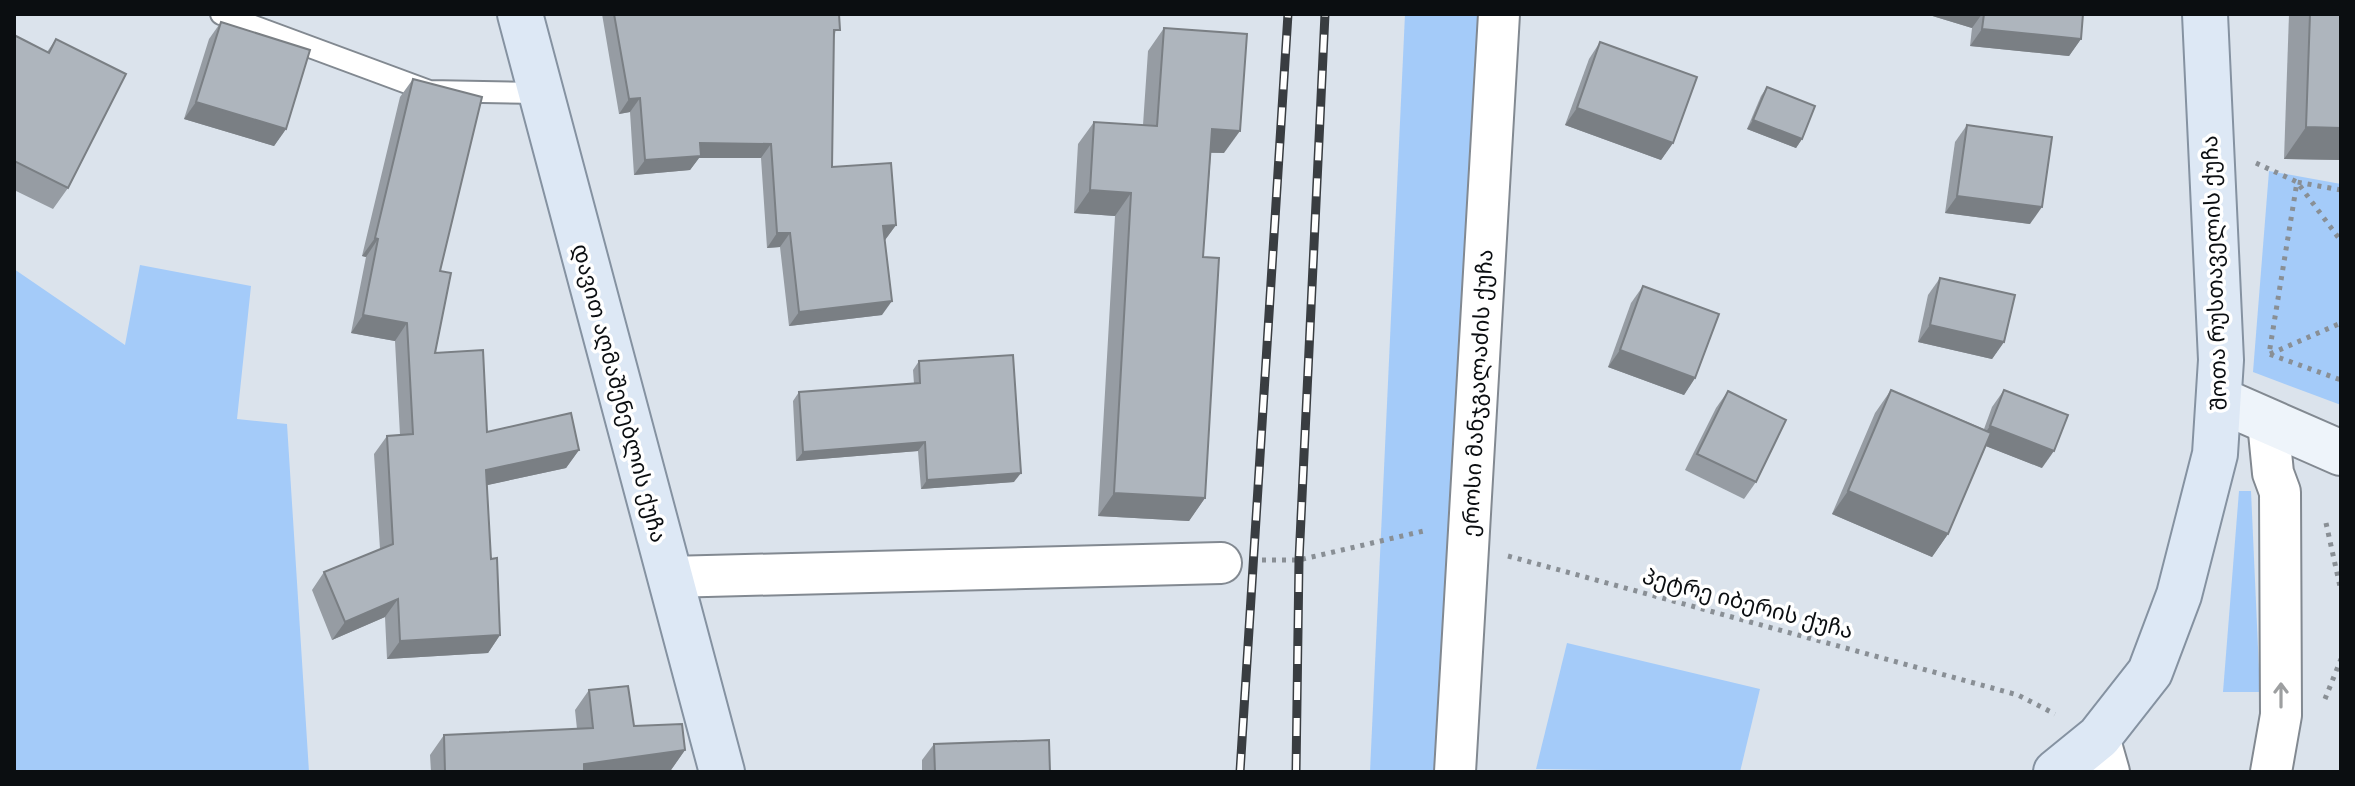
<svg xmlns="http://www.w3.org/2000/svg" width="2355" height="786" font-family="'Times New Roman','Noto Sans Georgian',serif">
	<style>
		.green { fill: #a4cbf9 }
		.lines { fill: none; stroke-linecap: round; stroke-linejoin: round }
		.lane-casing { stroke: #828991; stroke-width: 24 }
		.street-casing { stroke: #828991; stroke-width: 44 }
		.secondary-casing { stroke: #828991; stroke-width: 48 }
		.primary-casing { stroke: #8592a1; stroke-width: 48 }
		.path { stroke: #898f95; stroke-width: 5; stroke-dasharray: 4 6; stroke-linecap: butt }
		.lane { stroke: #fff; stroke-width: 20 }
		.street { stroke: #fff; stroke-width: 40 }
		.secondary { stroke: #eef4fa; stroke-width: 44 }
		.primary { stroke: #dde8f5; stroke-width: 44 }
		.rail-casing { stroke: #393d41; stroke-width: 9 }
		.rail { stroke: #fff; stroke-width: 6; stroke-dasharray: 18; stroke-linecap: butt }
		.wall { fill: #969ca3 }
		.shaded-wall { fill: #7a7f84 }
		.building { fill: #aeb5bd; stroke: #7a7f84; stroke-width: 2 }
		.oneway { stroke: #9d9fa0 }
		.labels { text-anchor: middle; stroke-width: 7; stroke-linejoin: round; paint-order: stroke }
		.street-label { font-size: 22px; fill: #0b0e11; stroke: #fff }
	</style>
	<rect width="100%" height="100%" fill="#dbe3ec"/>
	<!-- green -->
	<g class="green">
		<path d="M1405 14H1481L1436 772H1370Z"/>
		<path d="M2269 171 2341 184V405L2253 372Z"/>
		<path d="M140 265 251 286 237 419 287 424 309 772H14V269L125 345Z"/>
		<path d="M2239 491H2251L2260 692H2223Z"/>
		<path d="M1567 643 1760 689 1740 772 1536 769Z"/>
	</g>
	<g class="lines">
		<defs>
			<path id="lane" d="M221 14 429 91 541 93"/>
			<g id="street">
				<path d="M2268 422 2273 473 2280 492 2281 715 2271 772"/>
				<path d="M669 577 1221 563"/>
				<path d="M2099 737 2109 772"/>
				<path d="M1455 772 1499 14"/>
			</g>
			<path id="secondary" d="M2220 400 2341 453"/>
			<g id="primary">
				<path d="M520 14 722 772"/>
				<path d="M2056 772 2099 737 2150 672 2179 595 2215 454 2221 360 2205 14"/>
			</g>
		</defs>
		<!-- lane casing -->
		<use href="#lane" class="lane-casing"/>
		<!-- street casing -->
		<use href="#street" class="street-casing"/>
		<!-- secondary casing -->
		<use href="#secondary" class="secondary-casing"/>
		<!-- primary casing -->
		<use href="#primary" class="primary-casing"/>
		<!-- path -->
		<g class="path">
			<path d="M2256 163 2297 182 2341 241"/>
			<path d="M2341 190 2297 182 2269 354 2341 380"/>
			<path d="M2270 354 2341 323"/>
			<path d="M2326 523 2341 591"/>
			<path d="M1508 556 2018 695 2055 714"/>
			<path d="M1262 560H1299L1428 530"/>
			<path d="M2325 699 2341 659"/>
		</g>
		<!-- lane -->
		<use href="#lane" class="lane"/>
		<!-- street -->
		<use href="#street" class="street"/>
		<!-- secondary -->
		<use href="#secondary" class="secondary"/>
		<!-- primary -->
		<use href="#primary" class="primary"/>
		<defs>
			<g id="rail">
				<path d="M1240 772 1288 14"/>
				<path d="M1296 772 1299 560 1325 14"/>
			</g>
		</defs>
		<!-- rail casing -->
		<use href="#rail" class="rail-casing"/>
		<!-- rail -->
		<use href="#rail" class="rail"/>
	</g>
	<!-- wall -->
	<g class="wall">
		<path d="M602 14H839L834 39 832 167 896 225 885 240 882 315 789 326 780 247 767 248 761 158H699L690 170 634 175 630 112 619 114Z"/>
		<path d="M1926 14H2083L2081 39 2069 56 1970 46 1972 28Z"/>
		<path d="M2289 14H2341V160L2284 159Z"/>
		<path d="M221 22 286 129 274 146 184 119 209 39Z"/>
		<path d="M1164 28 1224 153H1211L1203 257 1205 498 1189 521 1098 516 1115 216 1074 213 1078 144 1094 122 1143 125 1148 51Z"/>
		<path d="M14 35 47 52 56 39 68 188 53 209 14 190Z"/>
		<path d="M1600 42 1673 143 1661 160 1565 125 1589 59Z"/>
		<path d="M413 79 440 271 435 353 487 432 579 450 566 468 487 485 491 559 500 635 488 653 387 659 385 617 332 640 312 590 324 572 380 549 374 454 387 436 400 435 395 341 351 333 366 257 362 256 400 97Z"/>
		<path d="M1767 87 1802 139 1796 148 1747 129 1761 96Z"/>
		<path d="M1967 125 2030 224 1945 213 1955 142Z"/>
		<path d="M1940 278 2004 342 1992 359 1918 342 1928 295Z"/>
		<path d="M1643 286 1695 378 1684 395 1608 367 1631 303Z"/>
		<path d="M919 361 1014 482 921 489 918 451 796 461 793 401 799 392 914 384 913 370Z"/>
		<path d="M1891 390 1984 429 1992 407 2004 390 2042 468 1986 446 1948 534 1932 557 1832 514 1875 413Z"/>
		<path d="M1728 391 1756 482 1744 499 1685 470 1716 408Z"/>
		<path d="M589 690 634 726 685 750 671 770 655 772H431L430 755 444 735 577 729 575 710Z"/>
		<path d="M934 744 1050 772H922V760Z"/>
	</g>
	<!-- shaded-wall -->
	<g class="shaded-wall">
		<path d="M1926 14H1982L1972 28Z"/>
		<path d="M1982 29 2081 39 2069 56 1970 46Z"/>
		<path d="M640 98 630 112 619 114 629 99Z"/>
		<path d="M196 102 286 129 274 146 184 119Z"/>
		<path d="M1577 108 1673 143 1661 160 1565 125Z"/>
		<path d="M1753 120 1802 139 1796 148 1747 129Z"/>
		<path d="M2306 127 2341 128V160L2284 159Z"/>
		<path d="M1212 129 1240 131 1224 153 1196 152Z"/>
		<path d="M700 143 771 144 761 158H699L690 170 634 175 645 160Z"/>
		<path d="M1090 190 1131 193 1115 216 1074 213Z"/>
		<path d="M1957 196 2042 207 2030 224 1945 213Z"/>
		<path d="M896 225 885 240 883 226Z"/>
		<path d="M777 233H790L780 247 767 248Z"/>
		<path d="M375 238 378 239 366 257 362 256Z"/>
		<path d="M892 301 882 315 789 326 799 312Z"/>
		<path d="M363 315 407 323 395 341 351 333Z"/>
		<path d="M1930 325 2004 342 1992 359 1918 342Z"/>
		<path d="M1620 350 1695 378 1684 395 1608 367Z"/>
		<path d="M1990 426 2054 451 2042 468 1978 443Z"/>
		<path d="M925 442 918 451 796 461 803 452Z"/>
		<path d="M579 450 566 468 474 488 486 470Z"/>
		<path d="M1021 473 1014 482 921 489 927 480Z"/>
		<path d="M1848 491 1948 534 1932 557 1832 514Z"/>
		<path d="M1114 493 1205 498 1189 521 1098 516Z"/>
		<path d="M398 599 385 617 332 640 345 622Z"/>
		<path d="M500 635 488 653 387 659 400 641Z"/>
		<path d="M685 750 671 770 655 772H578L584 764Z"/>
	</g>
	<!-- building -->
	<g class="building">
		<path d="M614 14H839L840 30H834L832 167 891 163 896 225 883 226 892 301 799 312 790 233H777L771 144 700 143 701 156 645 160 640 98 629 99Z"/>
		<path d="M1984 14H2083L2081 39 1982 29Z"/>
		<path d="M2310 14H2341V128L2306 127Z"/>
		<path d="M221 22 310 50 286 129 196 102Z"/>
		<path d="M1164 28 1247 34 1240 131 1212 129 1203 257 1219 258 1205 498 1114 493 1131 193 1090 190 1094 122 1157 126Z"/>
		<path d="M14 35 49 53 56 39 126 74 68 188 14 161Z"/>
		<path d="M1600 42 1697 77 1673 143 1577 108Z"/>
		<path d="M413 79 482 97 440 271 451 273 435 353 483 350 487 432 571 413 579 450 486 470 491 559 497 558 500 635 400 641 398 599 345 622 324 572 393 544 387 436 413 434 407 323 363 315 378 239 375 238Z"/>
		<path d="M1767 87 1815 106 1802 139 1753 120Z"/>
		<path d="M1967 125 2052 137 2042 207 1957 196Z"/>
		<path d="M1940 278 2015 295 2004 342 1930 325Z"/>
		<path d="M1643 286 1719 314 1695 378 1620 350Z"/>
		<path d="M1013 355 1021 473 927 480 925 442 803 452 799 392 920 383 919 361Z"/>
		<path d="M1891 390 1991 433 1948 534 1848 491Z"/>
		<path d="M2004 390 2068 415 2054 451 1990 426Z"/>
		<path d="M1728 391 1786 420 1756 482 1697 454Z"/>
		<path d="M628 686 634 726 682 724 685 750 584 764V772H445L444 735 593 728 589 690Z"/>
		<path d="M1049 740 1050 772H935L934 744Z"/>
	</g>
	<!-- one-way arrows -->
	<defs><path id="oneway-shaft" d="M-6 0H5M1.5-3L5.5 0L1.5 3" fill="none" stroke-width="1.6" stroke-linecap="round" stroke-linejoin="round" transform="scale(2)"/></defs>
	<use class="oneway" href="#oneway-shaft" transform="translate(2281 695) rotate(-90)"/>
	<g class="labels">
		<!-- street labels -->
		<g class="street-label">
			<text transform="translate(2214 273) rotate(-92)" y="8">შოთა რუსთაველის ქუჩა</text>
			<text transform="translate(620 393) rotate(75)" y="8">დავით აღმაშენებლის ქუჩა</text>
			<text transform="translate(1477 393) rotate(-87)" y="8">ეროსი მანჯგალაძის ქუჩა</text>
			<text transform="translate(1748 603) rotate(15)" y="8">პეტრე იბერის ქუჩა</text>
		</g>
	</g>
	<!-- border -->
	<rect width="2355" height="786" fill="none" stroke="#0b0e11" stroke-width="32"/>
</svg>
